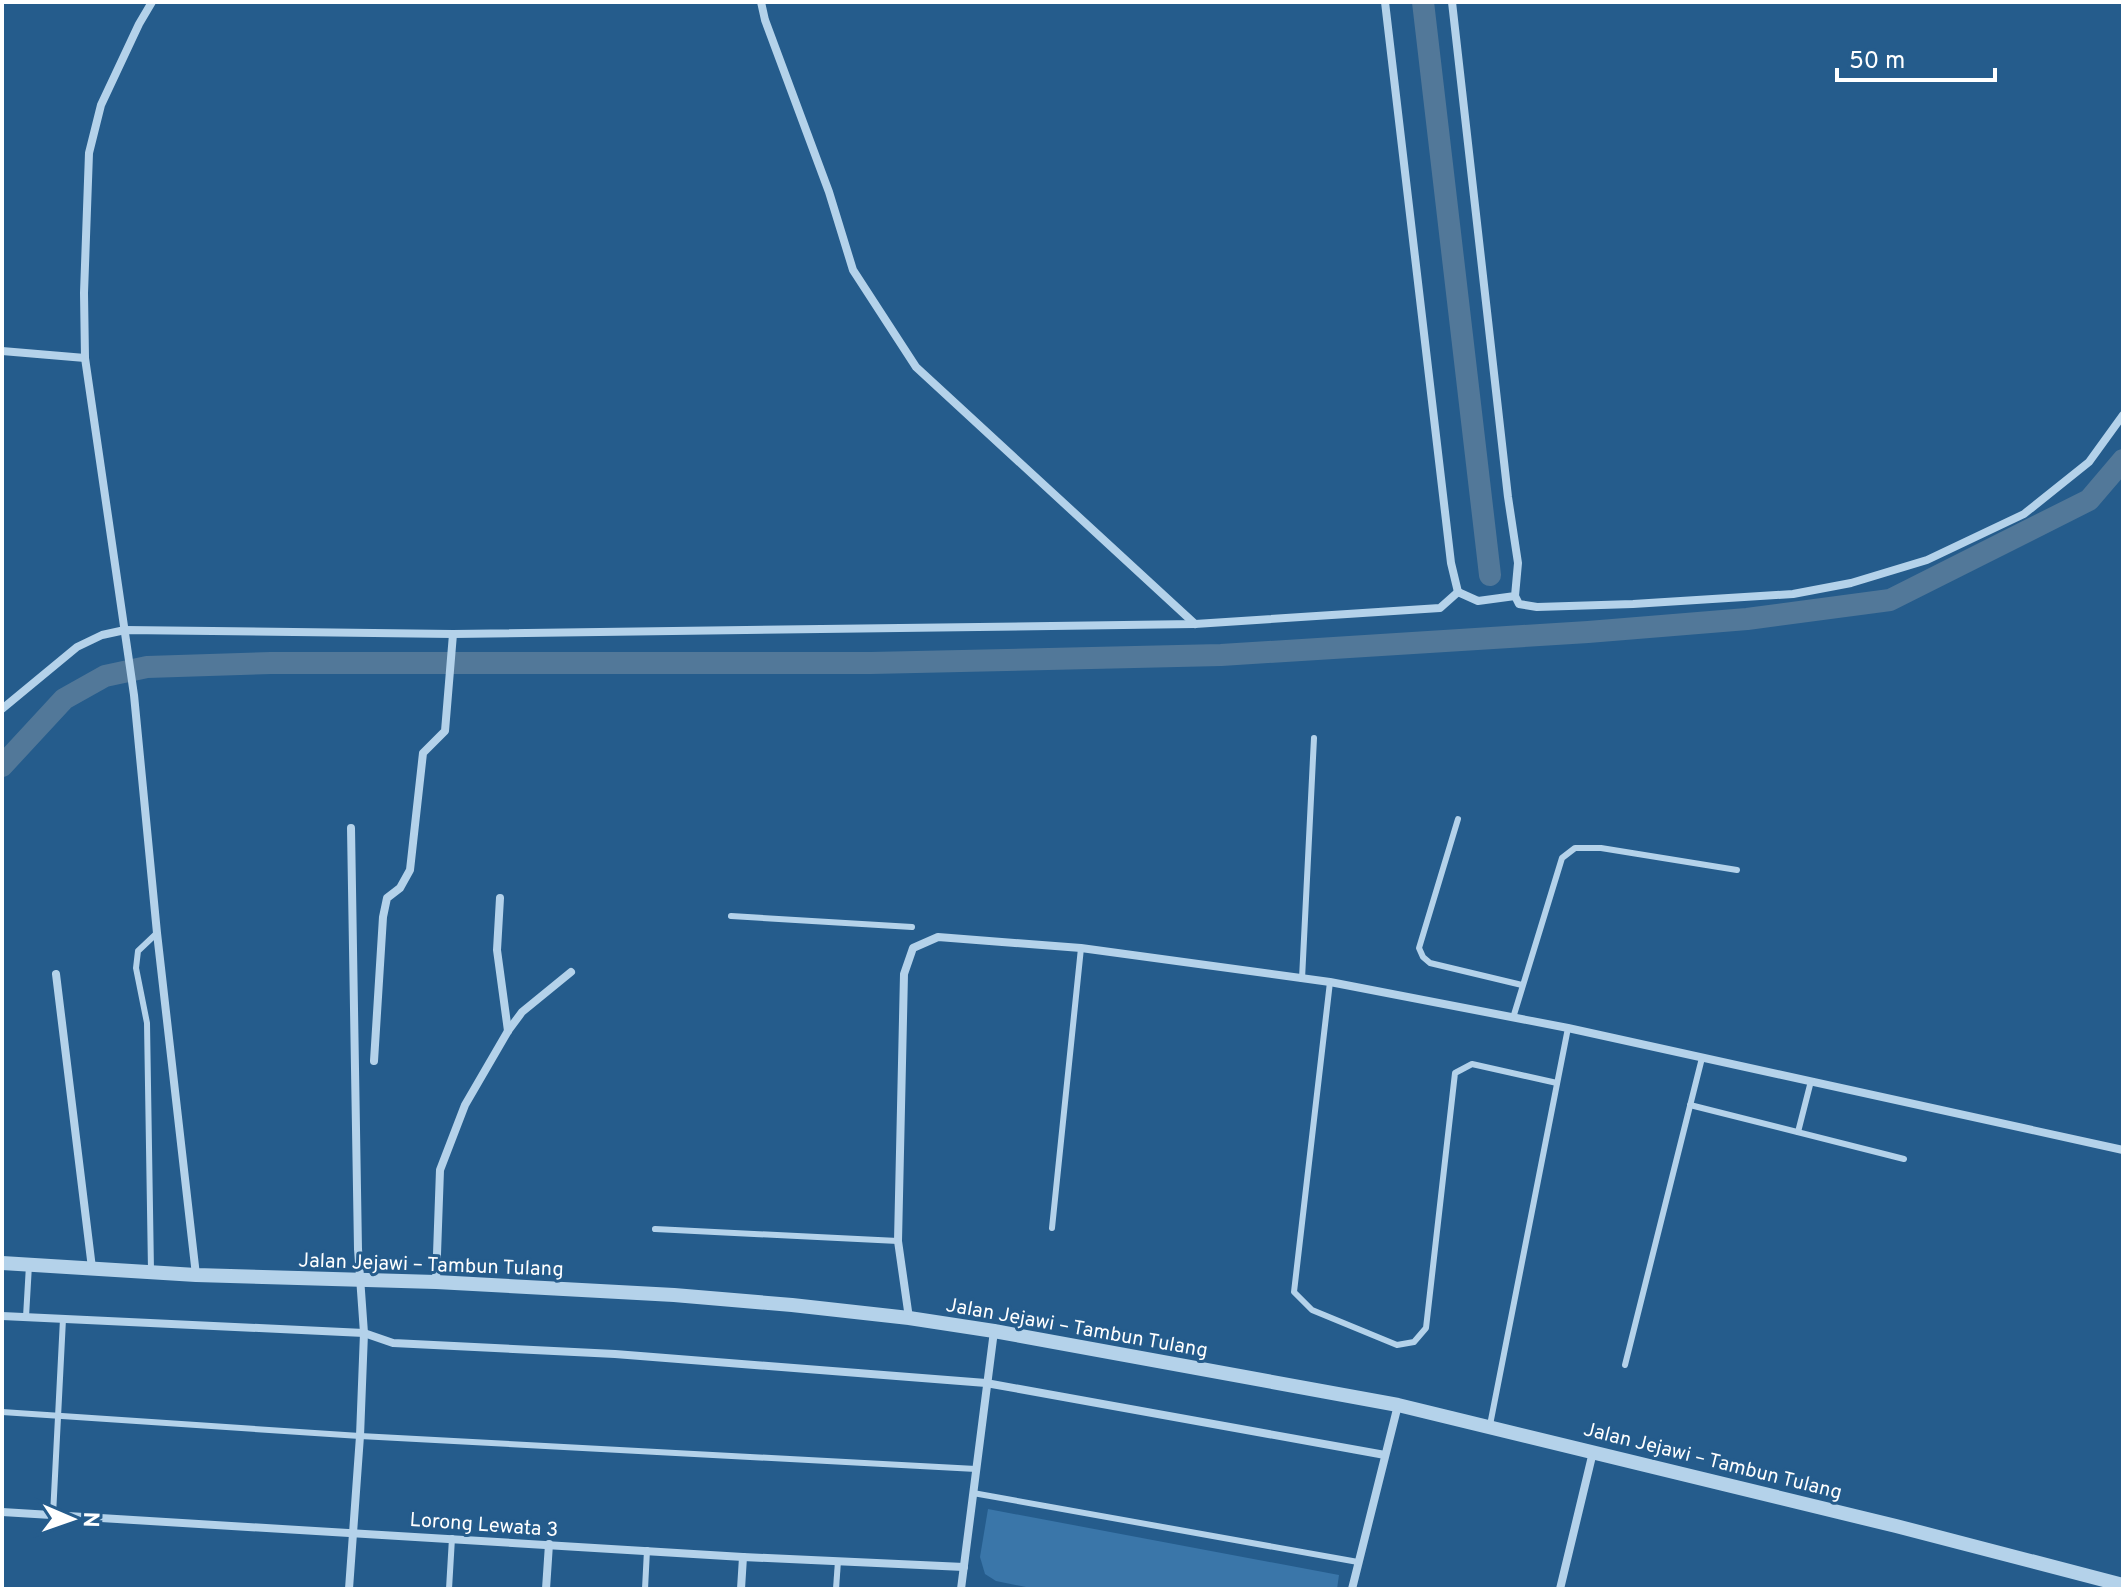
<svg xmlns="http://www.w3.org/2000/svg" width="2125" height="1591" font-family="Overpass,sans-serif">
	<style>
		.green { fill: #3a76a9 }
		.lines { fill: none; stroke-linecap: round; stroke-linejoin: round }
		.canal { stroke: #527899; stroke-width: 22 }
		.service { stroke: #b4d2ea; stroke-width: 6 }
		.minor { stroke: #b4d2ea; stroke-width: 8 }
		.tertiary { stroke: #b4d2ea; stroke-width: 14 }
		.labels { text-anchor: middle; stroke-width: 6; stroke-linejoin: round; paint-order: stroke }
		.street-label { font-size: 20px; fill: #fff; stroke: #255c8c }
	</style>
	<rect width="100%" height="100%" fill="#255c8c"/>
	<!-- green -->
	<path class="green" d="M988 1509 1339 1575 1337 1589H1036L996 1581 985 1574 980 1557Z"/>
	<g class="lines">
		<!-- canal -->
		<g class="canal">
			<path d="M1423 2 1490 575"/>
			<path d="M2 766 64 699 105 676 147 667 271 663H871L1221 655 1588 632 1747 619 1890 600 2089 500 2123 460"/>
		</g>
		<!-- service -->
		<g class="service">
			<path d="M1458 819 1419 948 1423 957 1430 963 1522 985"/>
			<path d="M731 916 912 927"/>
			<path d="M1302 979 1314 738"/>
			<path d="M1330 982 1294 1292 1312 1310 1397 1345 1414 1342 1426 1328 1455 1073 1472 1064 1557 1083"/>
			<path d="M1513 1018 1562 858 1575 848H1601L1737 870"/>
			<path d="M1690 1105 1904 1159"/>
			<path d="M1798 1132 1811 1081"/>
			<path d="M1052 1228 1081 948"/>
			<path d="M655 1229 898 1241"/>
			<path d="M151 1271 147 1023 136 968 138 951 157 933"/>
			<path d="M26 1317 29 1265"/>
			<path d="M1625 1365 1702 1058"/>
			<path d="M2 1412 360 1436 976 1469"/>
			<path d="M1490 1425 1568 1028"/>
			<path d="M973 1493 1358 1562"/>
			<path d="M53 1515 63 1319"/>
			<path d="M449 1589 452 1538"/>
			<path d="M645 1589 647 1550"/>
			<path d="M836 1589 838 1561"/>
		</g>
		<!-- minor -->
		<g class="minor">
			<path d="M152 2 139 24 101 105 89 153 84 293 85 358 134 695 157 933 196 1275"/>
			<path d="M761 2 765 20 829 192 853 270 916 367 1195 624"/>
			<path d="M1385 2 1451 563 1458 592"/>
			<path d="M1452 2 1508 497 1518 563 1515 596 1478 601 1458 592"/>
			<path d="M2 351 85 358"/>
			<path d="M1515 596 1519 604 1537 607 1633 604 1793 594 1851 583 1927 560 2024 514 2089 462 2123 415"/>
			<path d="M2 709 77 647 102 635 125 630 453 634 1195 624 1440 608 1458 592"/>
			<path d="M500 898 497 950 508 1031"/>
			<path d="M56 974 92 1268"/>
			<path d="M374 1061 383 917 387 898 400 888 410 870 423 753 445 731 453 634"/>
			<path d="M436 1282 440 1170 465 1105 508 1031 522 1012 571 972"/>
			<path d="M2 1316 364 1333 393 1343 615 1354 986 1383 1385 1455"/>
			<path d="M909 1318 898 1241 904 974 913 948 938 937 1081 948 1330 982 1568 1028 2123 1150"/>
			<path d="M2 1512 743 1557 964 1567"/>
			<path d="M349 1589 360 1436 364 1333 358 1249 351 828"/>
			<path d="M546 1589 549 1544"/>
			<path d="M741 1589 743 1557"/>
			<path d="M961 1589 994 1331"/>
			<path d="M1352 1589 1398 1405"/>
			<path d="M1560 1589 1593 1452"/>
		</g>
		<!-- tertiary -->
		<path class="tertiary" d="M2 1263 196 1275 436 1282 674 1295 792 1305 909 1318 994 1331 1398 1405 1896 1526 2123 1585"/>
	</g>
	<g class="labels">
		<!-- street labels -->
		<g class="street-label">
			<text transform="translate(431 1264) rotate(2)" y="7">Jalan Jejawi – Tambun Tulang</text>
			<text transform="translate(1077 1327) rotate(10)" y="7">Jalan Jejawi – Tambun Tulang</text>
			<text transform="translate(1713 1460) rotate(14)" y="7">Jalan Jejawi – Tambun Tulang</text>
			<text transform="translate(484 1524) rotate(4)" y="7">Lorong Lewata 3</text>
		</g>
	</g>
	<!-- border -->
	<rect width="2125" height="1591" fill="none" stroke="#ffffff" stroke-width="8"/>
	<!-- north arrow -->
	<g transform="translate(72 1519) rotate(92)" stroke="#255c8c" stroke-width="6" paint-order="stroke">
	<path d="M0-6L14 30L0 20L-14 30Z" fill="#ffffff"/>
	<text y="-12" font-size="22" font-weight="bold" text-anchor="middle" fill="#ffffff">N</text>
	</g>
	<!-- scale -->
	<path d="M1837 68v12h158v-12" fill="none" stroke="#ffffff" stroke-width="4"/>
	<text x="1849" y="68" font-size="24" fill="#ffffff" stroke="#255c8c" stroke-width="6" paint-order="stroke">50 m</text>
</svg>
